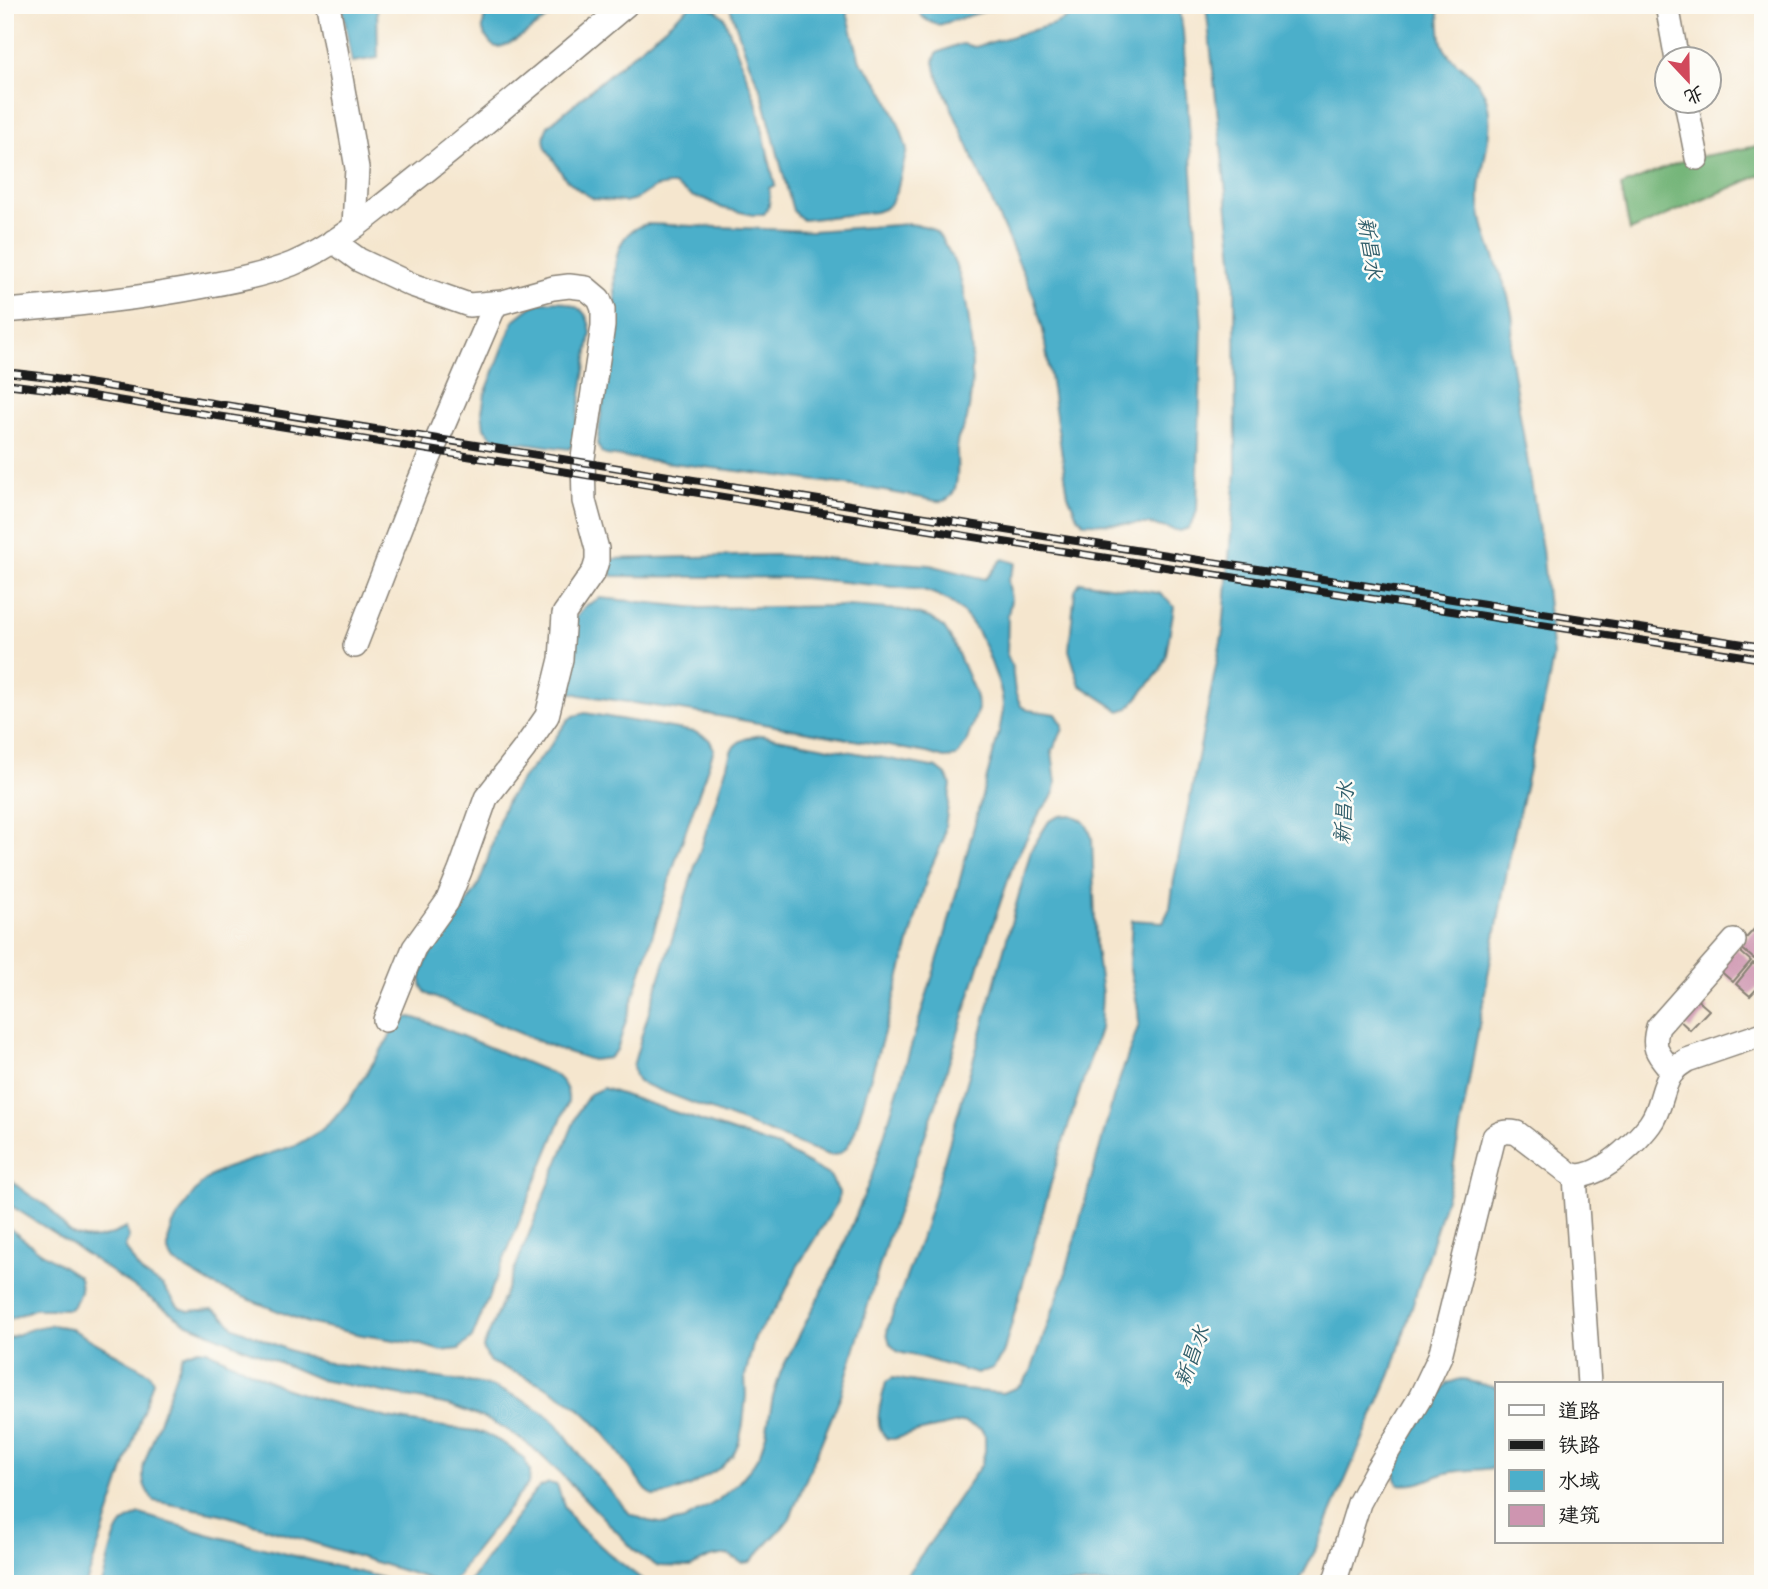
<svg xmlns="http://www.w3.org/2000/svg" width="1768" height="1589" font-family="Delius,'LXGW WenKai TC',sans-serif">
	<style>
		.forest { fill: #71b376; stroke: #466849; stroke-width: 2 }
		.water { fill: #4bafca; stroke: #346673; stroke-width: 2 }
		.building { fill: #ce95b0 }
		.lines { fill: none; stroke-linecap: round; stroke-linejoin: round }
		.minor-casing { stroke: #888175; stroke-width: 26 }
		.minor { stroke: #fff; stroke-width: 23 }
		.rail-casing { stroke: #1c1c1c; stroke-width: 8 }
		.rail { stroke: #fdfcf7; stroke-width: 5; stroke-dasharray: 16; stroke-linecap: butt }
		.labels { text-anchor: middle; stroke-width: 5; stroke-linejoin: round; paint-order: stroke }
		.water-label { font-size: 21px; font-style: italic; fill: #315e6a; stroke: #fdfcf7 }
	</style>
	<rect width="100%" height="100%" fill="#fdfcf7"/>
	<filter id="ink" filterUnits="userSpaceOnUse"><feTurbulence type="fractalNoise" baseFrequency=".0143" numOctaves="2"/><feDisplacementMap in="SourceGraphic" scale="14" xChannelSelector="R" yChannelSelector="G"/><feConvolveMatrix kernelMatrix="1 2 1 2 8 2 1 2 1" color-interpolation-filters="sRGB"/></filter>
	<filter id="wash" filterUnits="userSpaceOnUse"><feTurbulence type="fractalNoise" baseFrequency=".00686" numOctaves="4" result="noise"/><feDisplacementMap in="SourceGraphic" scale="28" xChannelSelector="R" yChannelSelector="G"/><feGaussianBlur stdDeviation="1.57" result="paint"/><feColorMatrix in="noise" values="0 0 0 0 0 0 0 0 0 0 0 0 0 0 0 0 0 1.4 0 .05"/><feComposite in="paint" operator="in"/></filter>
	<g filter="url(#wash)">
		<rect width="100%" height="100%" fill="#f5e6ce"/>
		<!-- forest -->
		<path class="forest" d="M1763 145V174L1630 231 1621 186 1687 159Z"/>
		<!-- water -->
		<g class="water">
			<path d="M342 5H377L378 58 352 62Z"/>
			<path d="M488 5H563C553 14 511 47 498 47 492 47 489 42 486 37 484 33 482 32 483 27 483 20 486 12 488 5Z"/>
			<path d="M702 5 716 10 724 17 756 101 775 185 769 188C770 198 771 206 764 214L753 215 722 208 705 199 694 197 674 185H668L656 187 636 199 624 202 594 199 579 190 565 178 546 148C543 140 544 133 548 126L690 6Z"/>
			<path d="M729 5H845L860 61 878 82 888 99 901 130 907 150 897 190 891 203 884 209 875 212 803 220 793 211 761 90 749 63Z"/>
			<path d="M915 5H1005L939 25C927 22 920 17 915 5Z"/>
			<path d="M1103 5H1179L1183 31 1202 327 1197 510 1194 519 1189 528 1180 531 1148 524 1084 523 1077 516 1068 495 1043 330 1034 297 1002 225 936 72 934 61 937 53 954 46 963 44 975 47 1054 24 1076 14Z"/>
			<path d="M1206 5H1438C1440 17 1439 31 1442 43 1448 64 1479 72 1487 101 1495 133 1481 161 1480 192 1478 238 1509 277 1513 322 1513 332 1510 344 1510 354L1542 549 1553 656 1548 685 1511 849 1450 1185 1391 1374 1313 1555 1298 1584H900L939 1530 946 1516 981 1465 985 1451V1436L981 1429 963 1422 917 1432 894 1439H887C871 1424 882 1401 886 1382L893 1378 964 1390 1002 1393 1016 1388 1022 1384 1031 1371 1064 1279 1114 1095 1139 1024 1138 1009 1129 965 1132 920 1163 922 1170 908 1174 879 1223 631 1236 472 1235 277Z"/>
			<path d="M647 224 812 231 909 224C918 225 927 225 935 231 940 235 943 242 947 248 972 289 977 372 967 419 965 428 958 434 957 443 956 459 963 496 943 501 936 502 928 499 922 498 901 494 880 490 859 487 775 474 690 466 606 455L602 453 597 444 616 307C614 276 609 233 647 224Z"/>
			<path d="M559 301C580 307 588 310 591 333L573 445 569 449 502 440 491 436 484 428 482 411 485 394 514 320 532 306 542 302Z"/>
			<path d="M774 555 930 565 985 579C993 574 995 565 1003 559L1016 563 1008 580 1011 600 1008 615 1007 655 1012 666 1015 692 1021 706 1028 710 1056 714 1063 725V729L1052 752 1056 783 1055 790 1051 799 1040 812 1014 863 982 956 937 1102 887 1241 841 1395 790 1518 782 1528 750 1562 742 1563 729 1555H721L710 1557 690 1567 657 1566 637 1553 560 1473 532 1447 507 1430 486 1419 449 1405 321 1380 186 1323 62 1238 5 1202V1173C16 1188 33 1197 48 1207 55 1213 59 1221 65 1228 82 1246 107 1238 126 1228L129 1237 125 1247 137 1267 143 1274 163 1286 177 1305 180 1308 189 1311 213 1309 221 1314 234 1327 288 1350 323 1362 475 1383 493 1387 519 1398 543 1412 558 1425 585 1462 630 1514 648 1521 666 1524 684 1520 717 1501 738 1483 750 1469 760 1453 766 1435 773 1397 781 1371 838 1259 871 1178 946 932 1000 728C1001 720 1003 713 1003 706 1003 693 998 680 993 668 980 630 965 602 923 590L804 578 612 576 610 559Z"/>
			<path d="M1080 582 1159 593 1170 602 1174 607 1166 655 1160 671 1129 708 1120 711 1080 685 1077 676 1069 650 1075 590Z"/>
			<path d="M600 598 700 608 846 606 903 610 930 618 944 628 953 642 975 693 977 704 978 709 966 743 956 757 944 758 927 753 707 714 581 695 569 692 566 687 575 619 585 606Z"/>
			<path d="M585 713 695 732 709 739 714 749 676 859 617 1050 609 1058 592 1060 555 1048 429 995C423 991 420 985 421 977 425 951 461 914 475 891 489 867 493 830 505 805 515 785 530 770 544 754 553 743 560 730 569 719L574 716Z"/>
			<path d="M761 735 937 768 946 775 951 785 943 841 928 874 890 1012 855 1131C850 1144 844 1157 828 1155L638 1082 635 1077 633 1066 643 1031 732 749C739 739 750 737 761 735Z"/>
			<path d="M1071 815C1084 819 1088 825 1092 838L1096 948 1102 994 1100 1029 1061 1148 1003 1354 993 1368 977 1374 920 1357 898 1352 890 1344 887 1333 888 1327 925 1226 978 1044 1031 850 1049 821 1060 816Z"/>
			<path d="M411 1017 428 1022 554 1074C564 1082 569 1090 568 1102L472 1338 459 1349 441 1351 419 1344 362 1335 308 1323 213 1285 174 1262 168 1252V1241L173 1225 188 1201 202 1183 211 1176 226 1168 296 1145 320 1131 333 1120 348 1102 394 1030 406 1018Z"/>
			<path d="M603 1088 778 1147 830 1176 839 1192 838 1202 797 1267 782 1299 755 1337 745 1376 746 1395 743 1424 739 1442 733 1455 720 1468 690 1486 668 1494 654 1496 646 1490C625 1462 604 1427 576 1406 550 1386 522 1375 492 1363L489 1361 483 1348 579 1110 590 1094Z"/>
			<path d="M5 1225 39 1251 78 1276C84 1286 78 1301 70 1309H34L5 1321Z"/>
			<path d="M51 1325 70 1328 149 1373 153 1381 86 1584H5V1340C21 1332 34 1327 51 1325Z"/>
			<path d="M198 1349 207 1350 284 1388 315 1398 388 1418 430 1425 475 1431 486 1434 505 1444 523 1458 530 1470V1475L528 1484 467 1561 458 1577 450 1582 436 1581 221 1514 154 1501C144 1488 141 1480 144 1464L182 1357 185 1354Z"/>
			<path d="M1460 1379 1497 1388V1467C1481 1471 1463 1469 1447 1473 1428 1478 1420 1487 1399 1484L1396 1479 1394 1460 1448 1383Z"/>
			<path d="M549 1483 557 1485 565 1508 575 1523 613 1557 648 1584H468L533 1494 540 1487Z"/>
			<path d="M140 1514 207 1534 379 1577 397 1584H102C107 1568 111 1540 120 1527 124 1521 133 1517 140 1514Z"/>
		</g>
		<g id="blocks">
			<!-- building -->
			<g class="building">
				<path d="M1757 926 1763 931V948L1754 959 1739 946Z"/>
				<path d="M1736 948 1751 961 1733 982 1718 969Z"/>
				<path d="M1753 963 1763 972V982L1750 996 1736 984Z"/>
				<path d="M1694 997 1709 1010 1690 1030 1676 1017Z"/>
			</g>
		</g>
	</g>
	<g filter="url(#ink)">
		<use href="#blocks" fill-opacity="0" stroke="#888175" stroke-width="2"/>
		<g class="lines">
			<defs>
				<g id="minor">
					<path d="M328 5 357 168 354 226"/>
					<path d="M1667 5 1677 60"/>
					<path d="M1686 102 1697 158"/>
					<path d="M333 241 359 260 412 285 469 305 503 302 553 288 569 286 586 288 599 299 603 309V326L583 458 584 501 597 549V561L594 571 564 614 561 659 547 716 524 749 486 798 460 871 447 902 414 948 385 1020"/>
					<path d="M5 311C72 305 139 299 205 286 234 281 264 275 292 264 336 246 380 207 418 177 489 121 557 63 626 5"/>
					<path d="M355 646 415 491 496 303"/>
					<path d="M1673 1072C1659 1055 1651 1050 1658 1027L1734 941"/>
					<path d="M1575 1177 1589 1384"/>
					<path d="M1334 1584 1359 1503 1375 1473 1420 1398 1440 1356 1494 1137C1501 1131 1508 1131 1517 1133L1564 1169C1585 1194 1637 1142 1650 1124 1662 1108 1661 1089 1671 1074 1674 1068 1681 1064 1687 1060L1763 1034"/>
				</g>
			</defs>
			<!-- minor casing -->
			<use href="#minor" class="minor-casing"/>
			<!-- minor -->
			<use href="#minor" class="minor"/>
			<defs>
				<g id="rail">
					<path d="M5 372 50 377 1044 536 1763 647"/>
					<path d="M5 384 48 389 1042 548 1763 659"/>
				</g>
			</defs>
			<!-- rail casing -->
			<use href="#rail" class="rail-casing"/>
			<!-- rail -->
			<use href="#rail" class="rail"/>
		</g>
	</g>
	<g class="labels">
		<!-- water labels -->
		<g class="water-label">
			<text transform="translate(1370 248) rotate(82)" y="7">新昌水</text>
			<text transform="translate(1344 813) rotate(-86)" y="7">新昌水</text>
			<text transform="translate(1192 1356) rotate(-69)" y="7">新昌水</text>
		</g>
	</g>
	<!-- margin -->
	<rect width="1768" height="1589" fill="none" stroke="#fdfcf7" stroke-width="28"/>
	<!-- legend -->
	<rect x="1495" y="1382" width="228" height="161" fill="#fdfcf7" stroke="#a3a29f" stroke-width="2"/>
	<rect x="1509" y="1405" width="35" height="10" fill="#ffffff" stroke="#a3a29f" stroke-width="2"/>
	<text x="1558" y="1418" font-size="21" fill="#1c1c1c">道路</text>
	<rect x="1509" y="1440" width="35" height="10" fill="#1c1c1c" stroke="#a3a29f" stroke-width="2"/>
	<text x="1558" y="1452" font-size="21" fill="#1c1c1c">铁路</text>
	<rect x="1509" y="1470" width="35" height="21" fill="#4bafca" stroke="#a3a29f" stroke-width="2"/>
	<text x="1558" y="1488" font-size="21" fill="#1c1c1c">水域</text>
	<rect x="1509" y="1505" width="35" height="21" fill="#ce95b0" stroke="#a3a29f" stroke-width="2"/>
	<text x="1558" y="1522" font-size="21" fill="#1c1c1c">建筑</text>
	<!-- north arrow -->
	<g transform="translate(1688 80) rotate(158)"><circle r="33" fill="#fdfcf7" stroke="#a3a29f" stroke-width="2"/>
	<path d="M0-5L12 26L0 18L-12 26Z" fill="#d1495b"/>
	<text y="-10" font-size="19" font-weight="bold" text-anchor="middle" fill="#1c1c1c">北</text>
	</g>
</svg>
